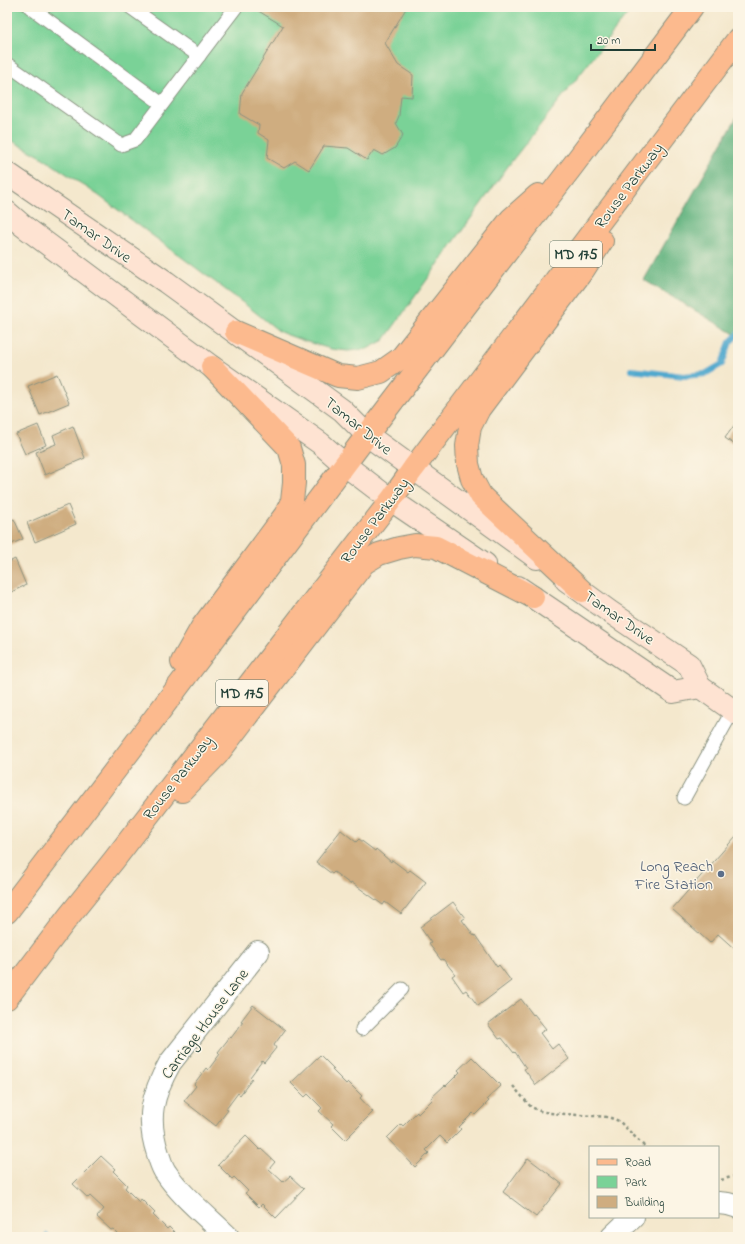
<svg xmlns="http://www.w3.org/2000/svg" width="745" height="1244" font-family="'Indie Flower',sans-serif">
	<style>
		.green { fill: #7ad297; stroke: #4c8866 }
		.forest { fill: #63b480; stroke: #41785a }
		.lines { fill: none; stroke-linecap: round; stroke-linejoin: round }
		.stream { stroke: #51a9ce; stroke-width: 6 }
		.building { fill: #cfad80 }
		.lane-casing { stroke: #8a9280; stroke-width: 15 }
		.street-casing { stroke: #8a9280; stroke-width: 24 }
		.secondary-casing { stroke: #8a9280; stroke-width: 24 }
		.primary-casing { stroke: #8a9280; stroke-width: 24 }
		.path { stroke: #8a9280; stroke-width: 2.5; stroke-dasharray: 3 3; stroke-linecap: butt }
		.lane { stroke: #fff; stroke-width: 13 }
		.street { stroke: #fff; stroke-width: 22 }
		.secondary { stroke: #fee3d2; stroke-width: 22 }
		.primary { stroke: #fcba8e; stroke-width: 22 }
		.service-dot { fill: #5c6f8a; stroke: #fcf5e5; stroke-width: 1.5 }
		.labels { text-anchor: middle; stroke-width: 3; stroke-linejoin: round; paint-order: stroke }
		.shield { fill: #fcf5e5; stroke: #617469; stroke-width: 1 }
		.shield-label { font-size: 15px; font-weight: bold; fill: #1f3d34 }
		.street-label { font-size: 16px; fill: #1f3d34; stroke: #fcf5e5 }
		.service-label { font-size: 16px; fill: #4e5e75; stroke: #fcf5e5; text-anchor: end }
	</style>
	<rect width="100%" height="100%" fill="#fcf5e5"/>
	<filter id="ink" filterUnits="userSpaceOnUse"><feTurbulence type="fractalNoise" baseFrequency=".025" numOctaves="2"/><feDisplacementMap in="SourceGraphic" scale="8" xChannelSelector="R" yChannelSelector="G"/><feConvolveMatrix kernelMatrix="1 2 1 2 8 2 1 2 1" color-interpolation-filters="sRGB"/></filter>
	<filter id="wash" filterUnits="userSpaceOnUse"><feTurbulence type="fractalNoise" baseFrequency=".012" numOctaves="4" result="noise"/><feDisplacementMap in="SourceGraphic" scale="16" xChannelSelector="R" yChannelSelector="G"/><feGaussianBlur stdDeviation="0.9" result="paint"/><feColorMatrix in="noise" values="0 0 0 0 0 0 0 0 0 0 0 0 0 0 0 0 0 1.4 0 .05"/><feComposite in="paint" operator="in"/></filter>
	<g filter="url(#wash)">
		<rect width="100%" height="100%" fill="#f4e8cd"/>
		<!-- green -->
		<path class="green" d="M7 7H633L511 162 384 340 367 349 348 351 331 349 304 341 280 332 250 308 98 195 40 156 7 138Z"/>
		<!-- forest -->
		<path class="forest" d="M738 115V336L644 280Z"/>
		<g class="lines">
			<!-- stream -->
			<g class="stream">
				<path d="M631 370 684 376 705 374 722 364 730 342 738 334"/>
				<path d="M47 1236 48 1237"/>
			</g>
		</g>
		<g id="blocks">
			<!-- building -->
			<g class="building">
				<path d="M252 7H407L385 43 398 65 413 75 412 97 401 96 399 116 396 123 403 135 395 148 383 155 374 150 367 160 348 148 324 146 309 170 295 161 284 168 267 158 269 140 258 133 259 125 240 114 242 93 283 26Z"/>
				<path d="M57 374 69 403 40 415 28 386Z"/>
				<path d="M738 420V447L725 438Z"/>
				<path d="M38 425 46 445 25 454 16 434Z"/>
				<path d="M73 426 85 458 45 475 36 452 56 444 53 435Z"/>
				<path d="M68 505 76 524 35 542 27 523Z"/>
				<path d="M14 519 23 539 7 546V522Z"/>
				<path d="M15 559 26 585 7 594V563Z"/>
				<path d="M341 830 356 842 359 839 375 851 376 849 391 862 392 860 408 872 410 870 426 882 401 914 385 902 383 905 351 882 350 884 334 872 332 874 316 862Z"/>
				<path d="M736 836 738 838V952L718 934 710 943 672 909Z"/>
				<path d="M453 902 465 918 462 920 474 936 475 935 497 967 499 965 511 981 478 1006 466 990 463 992 452 976 455 974 443 959 441 960 429 944 431 943 420 927Z"/>
				<path d="M521 999 533 1015 534 1014 546 1029 540 1033 552 1049 558 1044 569 1059 536 1085 524 1069 526 1068 515 1052 514 1053 502 1038 499 1039 488 1024Z"/>
				<path d="M253 1005 285 1030 274 1045 276 1048 264 1063 262 1061 250 1077 252 1079 240 1095 238 1093 226 1109 228 1110 216 1126 184 1101 196 1086 194 1084 206 1068 208 1070 220 1054 218 1052 230 1037 231 1038 243 1022 241 1021Z"/>
				<path d="M320 1055 334 1069 332 1070 346 1084 348 1082 362 1096 360 1098 373 1112 345 1140 331 1126 333 1124 319 1111 322 1108 308 1094 305 1097 291 1083Z"/>
				<path d="M472 1057 501 1086 487 1099 489 1101 475 1115 473 1113 459 1127 461 1129 447 1143 440 1136 426 1150 429 1153 415 1167 387 1138 401 1124 403 1126 417 1112 418 1114 432 1100 431 1098 445 1085 446 1086 460 1072 458 1070Z"/>
				<path d="M246 1136 260 1150 261 1149 275 1162 269 1169 283 1182 290 1176 304 1189 276 1218 262 1204 259 1207 245 1193 248 1191 234 1177 232 1179 218 1165Z"/>
				<path d="M101 1156 115 1169 113 1171 127 1185 125 1188 139 1202 141 1199 155 1213 153 1215 167 1229 169 1227 179 1237H121L113 1229 111 1230 97 1217 104 1209 90 1196 88 1198 73 1184Z"/>
				<path d="M528 1158 562 1184 536 1217 503 1192Z"/>
			</g>
		</g>
	</g>
	<g filter="url(#ink)">
		<use href="#blocks" fill-opacity="0" stroke="#8a9280" stroke-width="1"/>
		<g class="lines">
			<defs>
				<g id="lane">
					<path d="M30 7 162 104"/>
					<path d="M130 7 199 56"/>
					<path d="M7 64 121 145 135 140 236 7"/>
					<path d="M684 798 733 710"/>
					<path d="M362 1029 402 989"/>
				</g>
				<g id="street">
					<path d="M718 1203 728 1204 738 1207"/>
					<path d="M228 1237C209 1218 181 1196 166 1173 162 1168 160 1160 158 1154 146 1118 152 1095 170 1063L258 952"/>
					<path d="M612 1237 633 1217"/>
				</g>
				<g id="secondary">
					<path d="M7 173 166 282 342 410 367 435 537 558"/>
					<path d="M7 212 22 225 212 367 320 443 345 465 391 500 485 564"/>
					<path d="M566 580 610 612 689 665 700 687 738 714"/>
					<path d="M518 587 673 692 700 687"/>
				</g>
				<g id="primary">
					<path d="M236 332 338 376 358 378 381 372 401 358 511 219 538 195"/>
					<path d="M582 591 481 496 472 479 468 464 467 446 470 427 479 409 584 269 602 241"/>
					<path d="M182 662 202 627 285 515 292 501 294 483V465L289 448 212 367"/>
					<path d="M182 791 217 755 364 563 379 554 399 548 415 545 436 547 533 597"/>
					<path d="M7 912 129 752 367 435 574 164 692 7"/>
					<path d="M7 998 69 916 114 860 391 500 413 469 738 39"/>
				</g>
			</defs>
			<!-- lane casing -->
			<use href="#lane" class="lane-casing"/>
			<!-- street casing -->
			<use href="#street" class="street-casing"/>
			<!-- secondary casing -->
			<use href="#secondary" class="secondary-casing"/>
			<!-- primary casing -->
			<use href="#primary" class="primary-casing"/>
			<!-- path -->
			<g class="path">
				<path d="M513 1086 531 1107 540 1111 550 1113 608 1117 619 1121 645 1147"/>
				<path d="M721 1180 738 1175"/>
			</g>
			<!-- lane -->
			<use href="#lane" class="lane"/>
			<!-- street -->
			<use href="#street" class="street"/>
			<!-- secondary -->
			<use href="#secondary" class="secondary"/>
			<!-- primary -->
			<use href="#primary" class="primary"/>
		</g>
	</g>
	<!-- markers -->
	<circle class="service-dot" cx="721" cy="874" r="4"/>
	<g class="labels">
		<!-- shield labels -->
		<g class="shield">
			<rect x="550" y="241" width="52" height="26" rx="3"/>
			<rect x="216" y="680" width="52" height="26" rx="3"/>
		</g>
		<g class="shield-label">
			<text x="576" y="259">MD 175</text>
			<text x="242" y="698">MD 175</text>
		</g>
		<!-- street labels -->
		<g class="street-label">
			<text transform="translate(628 185) rotate(-53)" y="6">Rouse Parkway</text>
			<text transform="translate(97 235) rotate(35)" y="6">Tamar Drive</text>
			<text transform="translate(359 425) rotate(39)" y="6">Tamar Drive</text>
			<text transform="translate(374 520) rotate(-53)" y="6">Rouse Parkway</text>
			<text transform="translate(620 617) rotate(35)" y="6">Tamar Drive</text>
			<text transform="translate(177 777) rotate(-52)" y="6">Rouse Parkway</text>
			<text transform="translate(204 1023) rotate(-53)" y="6">Carriage House Lane</text>
		</g>
		<!-- service labels -->
		<g class="service-label">
			<text x="713" y="871">Long Reach<tspan x="713" dy="18">Fire Station</tspan></text>
		</g>
	</g>
	<!-- margin -->
	<rect width="745" height="1244" fill="none" stroke="#fcf5e5" stroke-width="24"/>
	<!-- legend -->
	<rect x="589" y="1146" width="130" height="72" fill="#fcf5e5" stroke="#a4ab9e"/>
	<rect x="597" y="1159" width="20" height="6" fill="#fcba8e" stroke="#a4ab9e"/>
	<text x="625" y="1166" font-size="12" fill="#1f3d34">Road</text>
	<rect x="597" y="1176" width="20" height="12" fill="#7ad297" stroke="#a4ab9e"/>
	<text x="625" y="1186" font-size="12" fill="#1f3d34">Park</text>
	<rect x="597" y="1196" width="20" height="12" fill="#cfad80" stroke="#a4ab9e"/>
	<text x="625" y="1206" font-size="12" fill="#1f3d34">Building</text>
	<!-- scale -->
	<path d="M591 44v6h64v-6" fill="none" stroke="#1f3d34" stroke-width="2"/>
	<text x="597" y="44" font-size="12" fill="#1f3d34" stroke="#fcf5e5" stroke-width="3" paint-order="stroke">20 m</text>
</svg>
